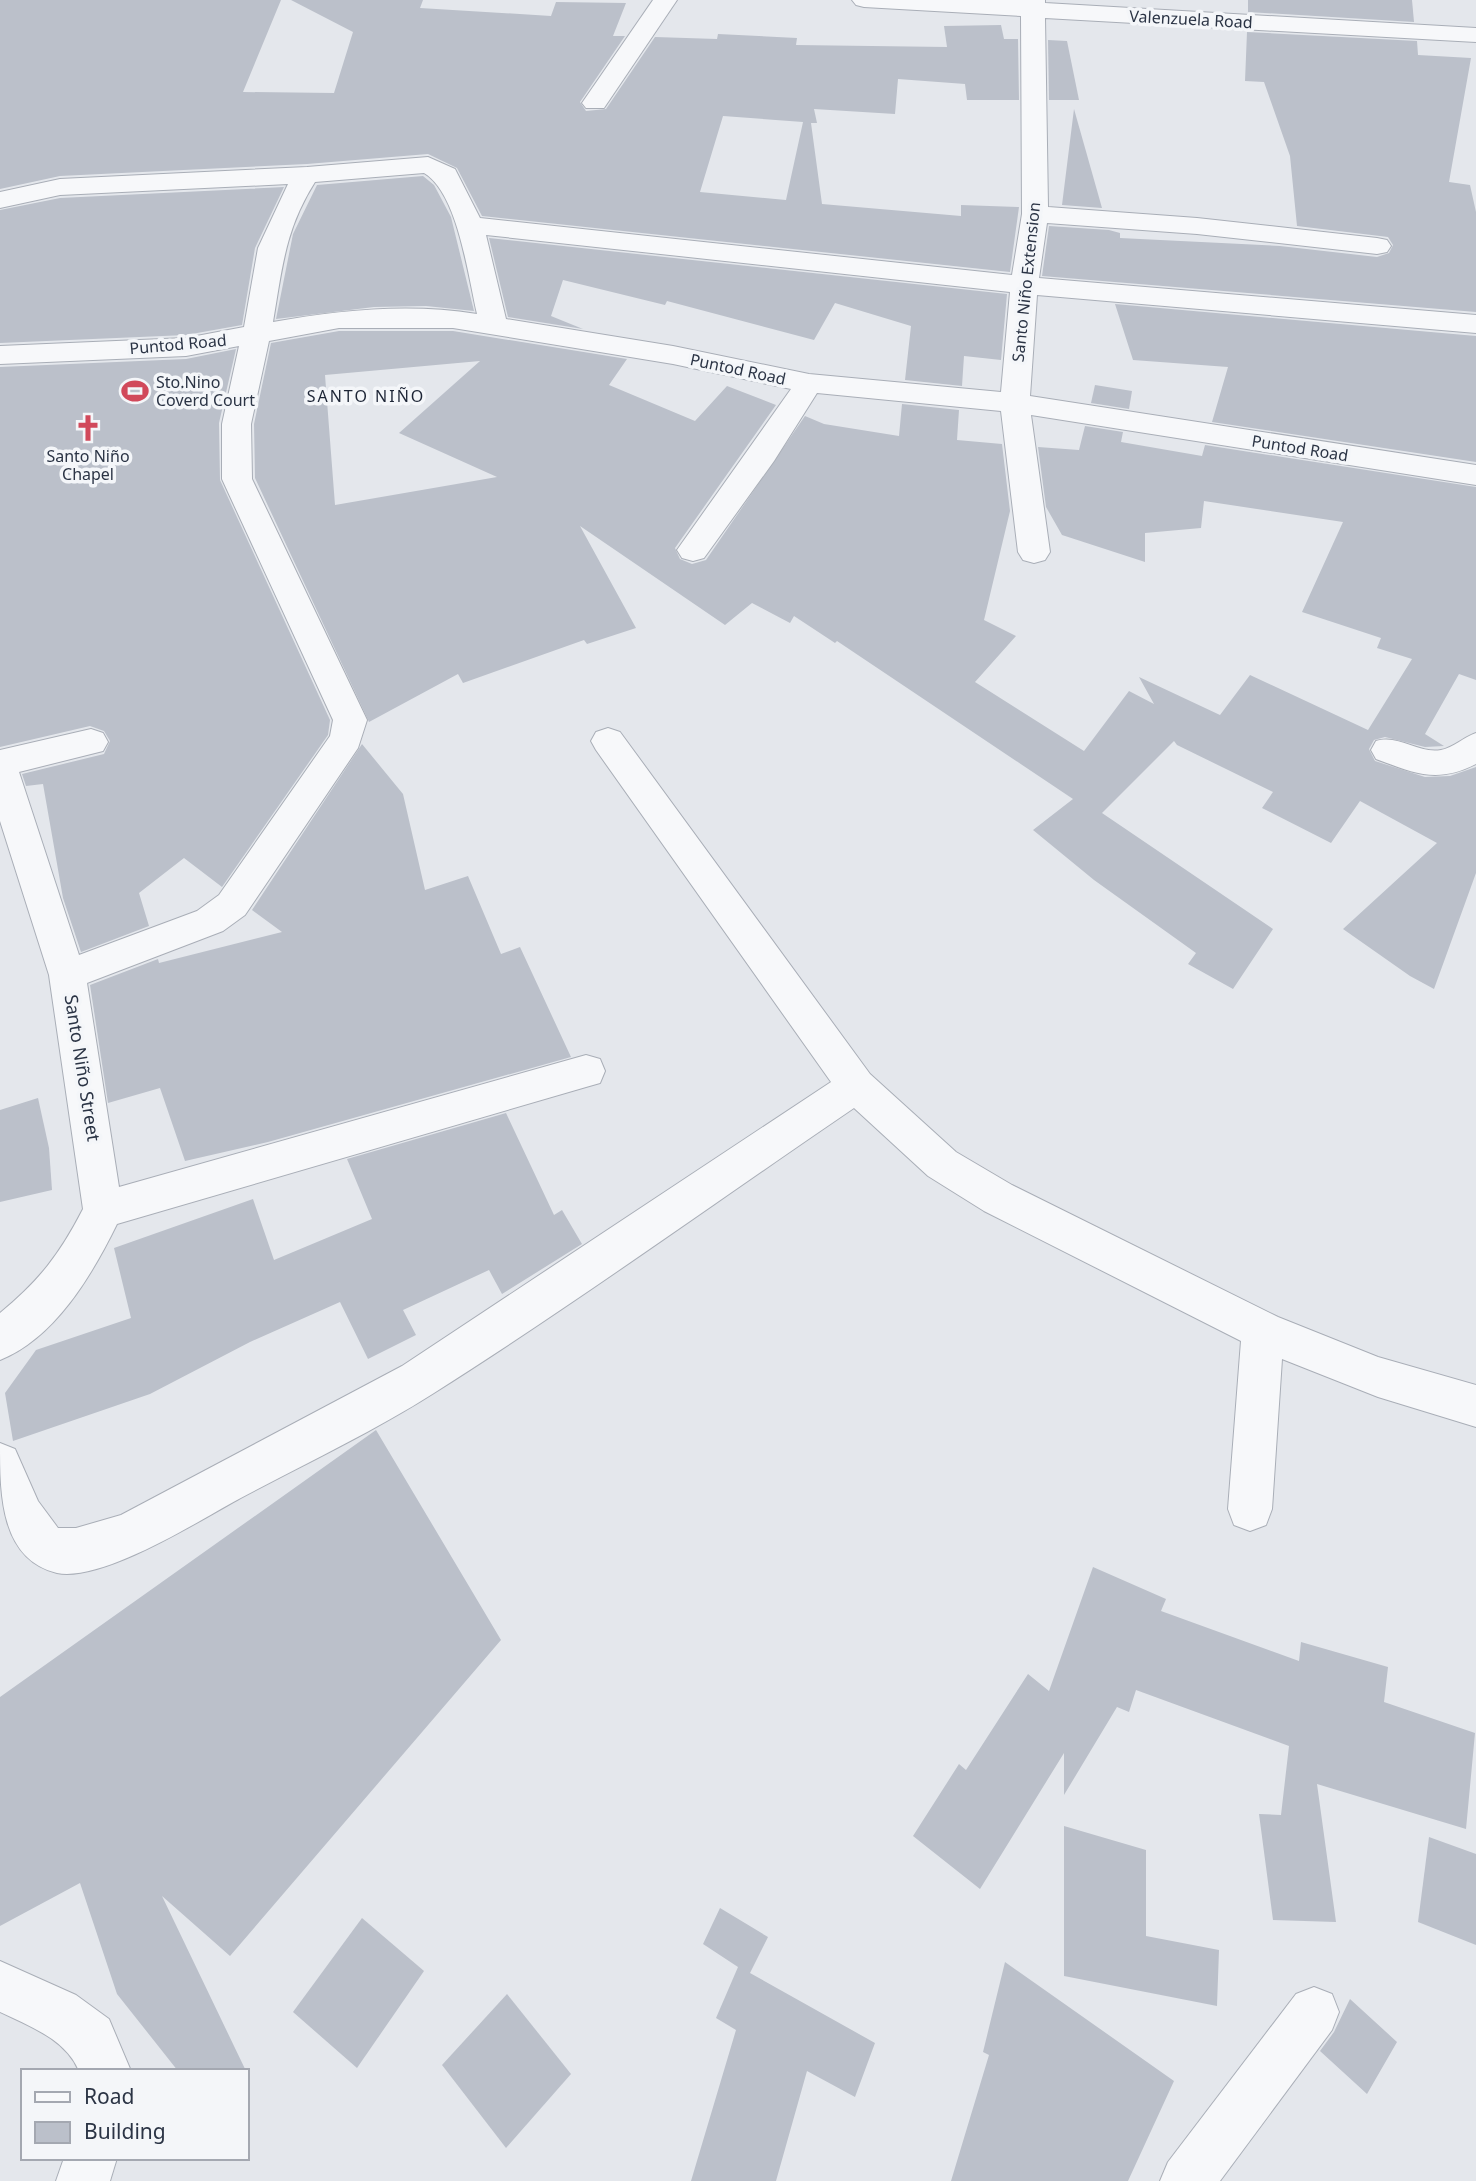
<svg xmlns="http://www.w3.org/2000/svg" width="1476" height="2181" font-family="'Noto Sans',sans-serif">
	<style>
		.building { fill: #bbc0ca; fill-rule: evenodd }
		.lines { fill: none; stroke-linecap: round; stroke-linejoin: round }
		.minor-casing { stroke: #a9aeb7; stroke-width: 2 }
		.minor { fill: #f7f8fa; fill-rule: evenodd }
		.labels { text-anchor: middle; stroke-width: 7; stroke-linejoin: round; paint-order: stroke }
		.far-street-label { font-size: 16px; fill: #2b3445; stroke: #f4f6f9 }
		.far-poi-label { font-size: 16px; fill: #2b3445; stroke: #f4f6f9; text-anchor: start }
		.far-neighbourhood-label { font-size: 16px; letter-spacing: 2px; fill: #1d2536; stroke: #f4f6f9 }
		.street-label { font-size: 18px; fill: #2b3445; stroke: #f4f6f9 }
	</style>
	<rect width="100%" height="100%" fill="#e4e7ec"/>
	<!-- building -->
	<g class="building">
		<path d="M0 0H281L243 92 334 93 353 32 291 0H423L420 8 551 16 556 2 626 3 613 36H625L580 102 586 111 606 109 655 37 717 39 718 34 797 38 796 45 947 47 944 26 1001 25 1004 39H1018L1019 100H967L965 84 898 79 895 114 814 109 817 123H811L822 204 961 216V205L1019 207 1010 272 482 216 457 168 428 154 307 164 60 176 0 189ZM723 116 803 122 786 200 700 192Z"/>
		<path d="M1248 0H1412L1414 22 1248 12Z"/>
		<path d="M1247 32 1417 41 1418 55 1471 58 1449 182 1470 185 1476 212V312L1042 276 1049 226 1109 230 1120 233V238L1280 246 1377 257 1389 253 1393 245 1388 237 1297 226 1290 156 1264 82 1245 81Z"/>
		<path d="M1048 40 1067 41 1079 100H1049Z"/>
		<path d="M1074 109 1102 208 1062 205Z"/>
		<path d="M423 176 434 185 451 217 474 311 426 306 374 307 276 319 293 234 317 185Z"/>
		<path d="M284 187 255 248 242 325 186 335 0 343V210L60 198Z"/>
		<path d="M489 238 1007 294 1001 360 964 356 962 386 905 380 911 326 835 303 814 340 667 301 665 305 563 280 551 316 583 329 508 317Z"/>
		<path d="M1115 304 1476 336V462L1212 422 1228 367 1133 360Z"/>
		<path d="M339 331H453L627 359 609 385 695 421 727 386 776 405 675 548 680 559 692 564 706 560 805 416 824 424 899 436 902 404 959 410 957 440 1002 444 1010 511 984 620 1016 636 975 682 1084 751 1129 691 1154 704 1139 677 1220 715 1250 675 1368 730 1412 659 1377 648 1381 638 1302 612 1343 522 1204 501 1201 528 1145 533V562L1062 535 1046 507 1038 447 1079 450 1085 426 1123 432 1121 442 1202 456 1205 445 1476 487V680L1459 674 1425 734 1444 746 1425 747 1385 737 1374 740 1369 749 1375 761 1425 777 1450 776 1476 767V873L1434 989 1410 976 1343 929 1437 843 1360 801 1331 843 1262 808 1273 792 1177 745 1174 741 1102 813 1273 929 1233 989 1188 964 1196 953 1094 880 1033 830 1073 799 837 641 835 643 794 616 790 623 752 603 725 625 580 526 636 628 587 644 584 640 463 683 458 674 369 722 255 478 254 424 271 343ZM480 361 399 433 497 477 335 505 325 375Z"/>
		<path d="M236 349 219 423 220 480 330 720 328 735 222 887 184 858 139 893 149 926 81 952 63 898 43 784 26 786 22 774 104 754 110 741 104 731 90 726 0 747V367L186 359Z"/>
		<path d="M1095 385 1132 391 1129 409 1091 403Z"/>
		<path d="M362 744 403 794 425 890 468 876 501 954 520 947 571 1057 268 1142 185 1161 160 1088 108 1103 90 985 158 959 159 963 282 932 252 910Z"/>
		<path d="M38 1098 49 1148 52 1190 0 1202V1110Z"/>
		<path d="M506 1113 554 1215 562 1210 582 1244 502 1294 489 1270 403 1310 416 1335 368 1359 340 1302 250 1342 150 1394 13 1441 5 1393 36 1350 131 1318 114 1248 253 1199 274 1260 372 1219 347 1159Z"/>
		<path d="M376 1430 501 1640 230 1956 162 1896 246 2071H178L117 1994 80 1883 0 1926V1697Z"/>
		<path d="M1093 1567 1166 1599 1161 1611 1299 1661 1301 1642 1388 1667 1384 1702 1475 1733 1466 1829 1317 1784 1336 1922 1273 1920 1259 1814 1281 1815 1289 1746 1136 1690 1129 1712 1117 1707 1064 1795V1753L980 1889 913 1836 959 1764 966 1770 1028 1674 1049 1691Z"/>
		<path d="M1064 1826 1146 1850V1936L1219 1950 1217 2006 1064 1976Z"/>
		<path d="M1429 1837 1476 1854V1945L1418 1922Z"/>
		<path d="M720 1908 768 1937 750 1973 875 2043 855 2097 807 2071 776 2181H691L736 2030 716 2018 738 1967 703 1944Z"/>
		<path d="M362 1918 424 1971 357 2068 293 2012Z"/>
		<path d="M1005 1962 1174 2081 1128 2181H951L989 2055 983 2052Z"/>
		<path d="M507 1994 571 2074 506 2148 442 2065Z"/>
		<path d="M1350 1999 1397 2042 1367 2094 1320 2051 1334 2032Z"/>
	</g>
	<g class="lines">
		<defs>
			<g id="minor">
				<path d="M653 0H677L604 108H586L582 103Z"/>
				<path d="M852 0H1045V3L1476 28V42L1045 18 1048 207 1197 218 1377 238 1387 240 1391 246 1387 252 1377 254 1197 234 1047 223 1039 278 1476 315V333L1037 295 1030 396 1476 465V485L1031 415 1050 552 1045 560 1034 563 1023 560 1018 552 1001 411 817 393 774 461 704 558 693 561 682 558 677 550 791 389 673 364 453 328H339L269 341 251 424 252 479 367 720 358 748 245 915 223 931 87 983 119 1187 586 1055 600 1059 605 1071 600 1083 586 1087 117 1224C92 1275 55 1338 0 1360V1313C39 1281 60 1254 83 1209L49 975 0 821V750L91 729 103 733 108 742 103 751 19 772 79 955 197 911 219 895 330 736 333 720 222 479V424L239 346 186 356 0 364V346L186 338 244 327 258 248 288 184 60 195 0 208V192L60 179 307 167 428 157 455 169 480 218 1012 275 1022 214 1021 16 864 7 856 5ZM424 173C458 193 468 276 477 314 409 303 340 310 273 322 282 269 285 229 315 182ZM486 235 1010 292 1001 392 809 374 673 346 506 319Z"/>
				<path d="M608 728 620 732 870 1074 956 1152 1012 1185 1278 1317 1378 1357 1476 1385V1427L1378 1397 1282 1359 1272 1509 1266 1525 1250 1531 1234 1525 1228 1509 1241 1341 984 1211 928 1176 854 1108C714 1203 576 1303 434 1393 371 1433 302 1465 237 1500 197 1522 102 1582 57 1573 0 1559 0 1494 0 1443L15 1449 38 1501 58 1528H76L121 1515 402 1366 831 1082 596 750 591 741 596 732Z"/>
				<path d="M1476 733V764C1437 784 1414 773 1376 759L1371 750 1376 741C1399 734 1418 754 1441 750 1453 748 1464 737 1476 733Z"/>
				<path d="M0 1961 76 1995 109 2019 131 2071H79C66 2039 29 2026 0 2012Z"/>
				<path d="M1314 1987 1332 1994 1339 2012 1332 2030 1220 2181H1160L1168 2162 1296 1994Z"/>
				<path d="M64 2158H117L110 2181H56Z"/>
			</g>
		</defs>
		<!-- minor casing -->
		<use href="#minor" class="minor-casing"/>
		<!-- minor -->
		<use href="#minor" class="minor"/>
	</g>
	<!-- icons -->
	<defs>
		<symbol id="stadium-bare" viewBox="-9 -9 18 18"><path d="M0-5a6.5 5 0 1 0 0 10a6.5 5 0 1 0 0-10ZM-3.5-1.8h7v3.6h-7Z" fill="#d1495b" stroke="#f4f6f9" stroke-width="2.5" paint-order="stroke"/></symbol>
		<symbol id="church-bare" viewBox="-9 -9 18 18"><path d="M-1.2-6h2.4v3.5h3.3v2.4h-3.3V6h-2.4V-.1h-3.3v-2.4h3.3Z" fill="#d1495b" stroke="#f4f6f9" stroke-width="2.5" paint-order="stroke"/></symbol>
	</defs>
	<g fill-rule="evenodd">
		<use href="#stadium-bare" x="116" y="372" width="38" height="38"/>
		<use href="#church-bare" x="69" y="409" width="38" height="38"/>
	</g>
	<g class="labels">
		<!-- far-street labels -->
		<g class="far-street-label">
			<text transform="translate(1191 19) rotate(3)" y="6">Valenzuela Road</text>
			<text transform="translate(1026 282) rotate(-84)" y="6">Santo Niño Extension</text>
			<text transform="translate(178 344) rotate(-5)" y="6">Puntod Road</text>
			<text transform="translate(738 369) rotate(12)" y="6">Puntod Road</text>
			<text transform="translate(1300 448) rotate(9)" y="6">Puntod Road</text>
		</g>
		<!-- far-poi labels -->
		<g class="far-poi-label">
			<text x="156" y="388">Sto.Nino<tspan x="156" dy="18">Coverd Court</tspan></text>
			<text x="88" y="462" text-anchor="middle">Santo Niño<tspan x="88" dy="18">Chapel</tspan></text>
		</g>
		<!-- far-neighbourhood labels -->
		<g class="far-neighbourhood-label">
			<text x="366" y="402">SANTO NIÑO</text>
		</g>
		<!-- street labels -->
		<g class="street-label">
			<text transform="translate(82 1068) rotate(81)" y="6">Santo Niño Street</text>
		</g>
	</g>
	<!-- legend -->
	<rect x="21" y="2069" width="228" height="91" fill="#f4f6f9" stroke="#a4a8b1" stroke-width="2"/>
	<rect x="35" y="2092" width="35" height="10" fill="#f7f8fa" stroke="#a4a8b1" stroke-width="2"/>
	<text x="84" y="2104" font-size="21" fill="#2b3445">Road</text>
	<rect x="35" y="2122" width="35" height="21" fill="#bbc0ca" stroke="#a4a8b1" stroke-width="2"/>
	<text x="84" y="2139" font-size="21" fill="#2b3445">Building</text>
</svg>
